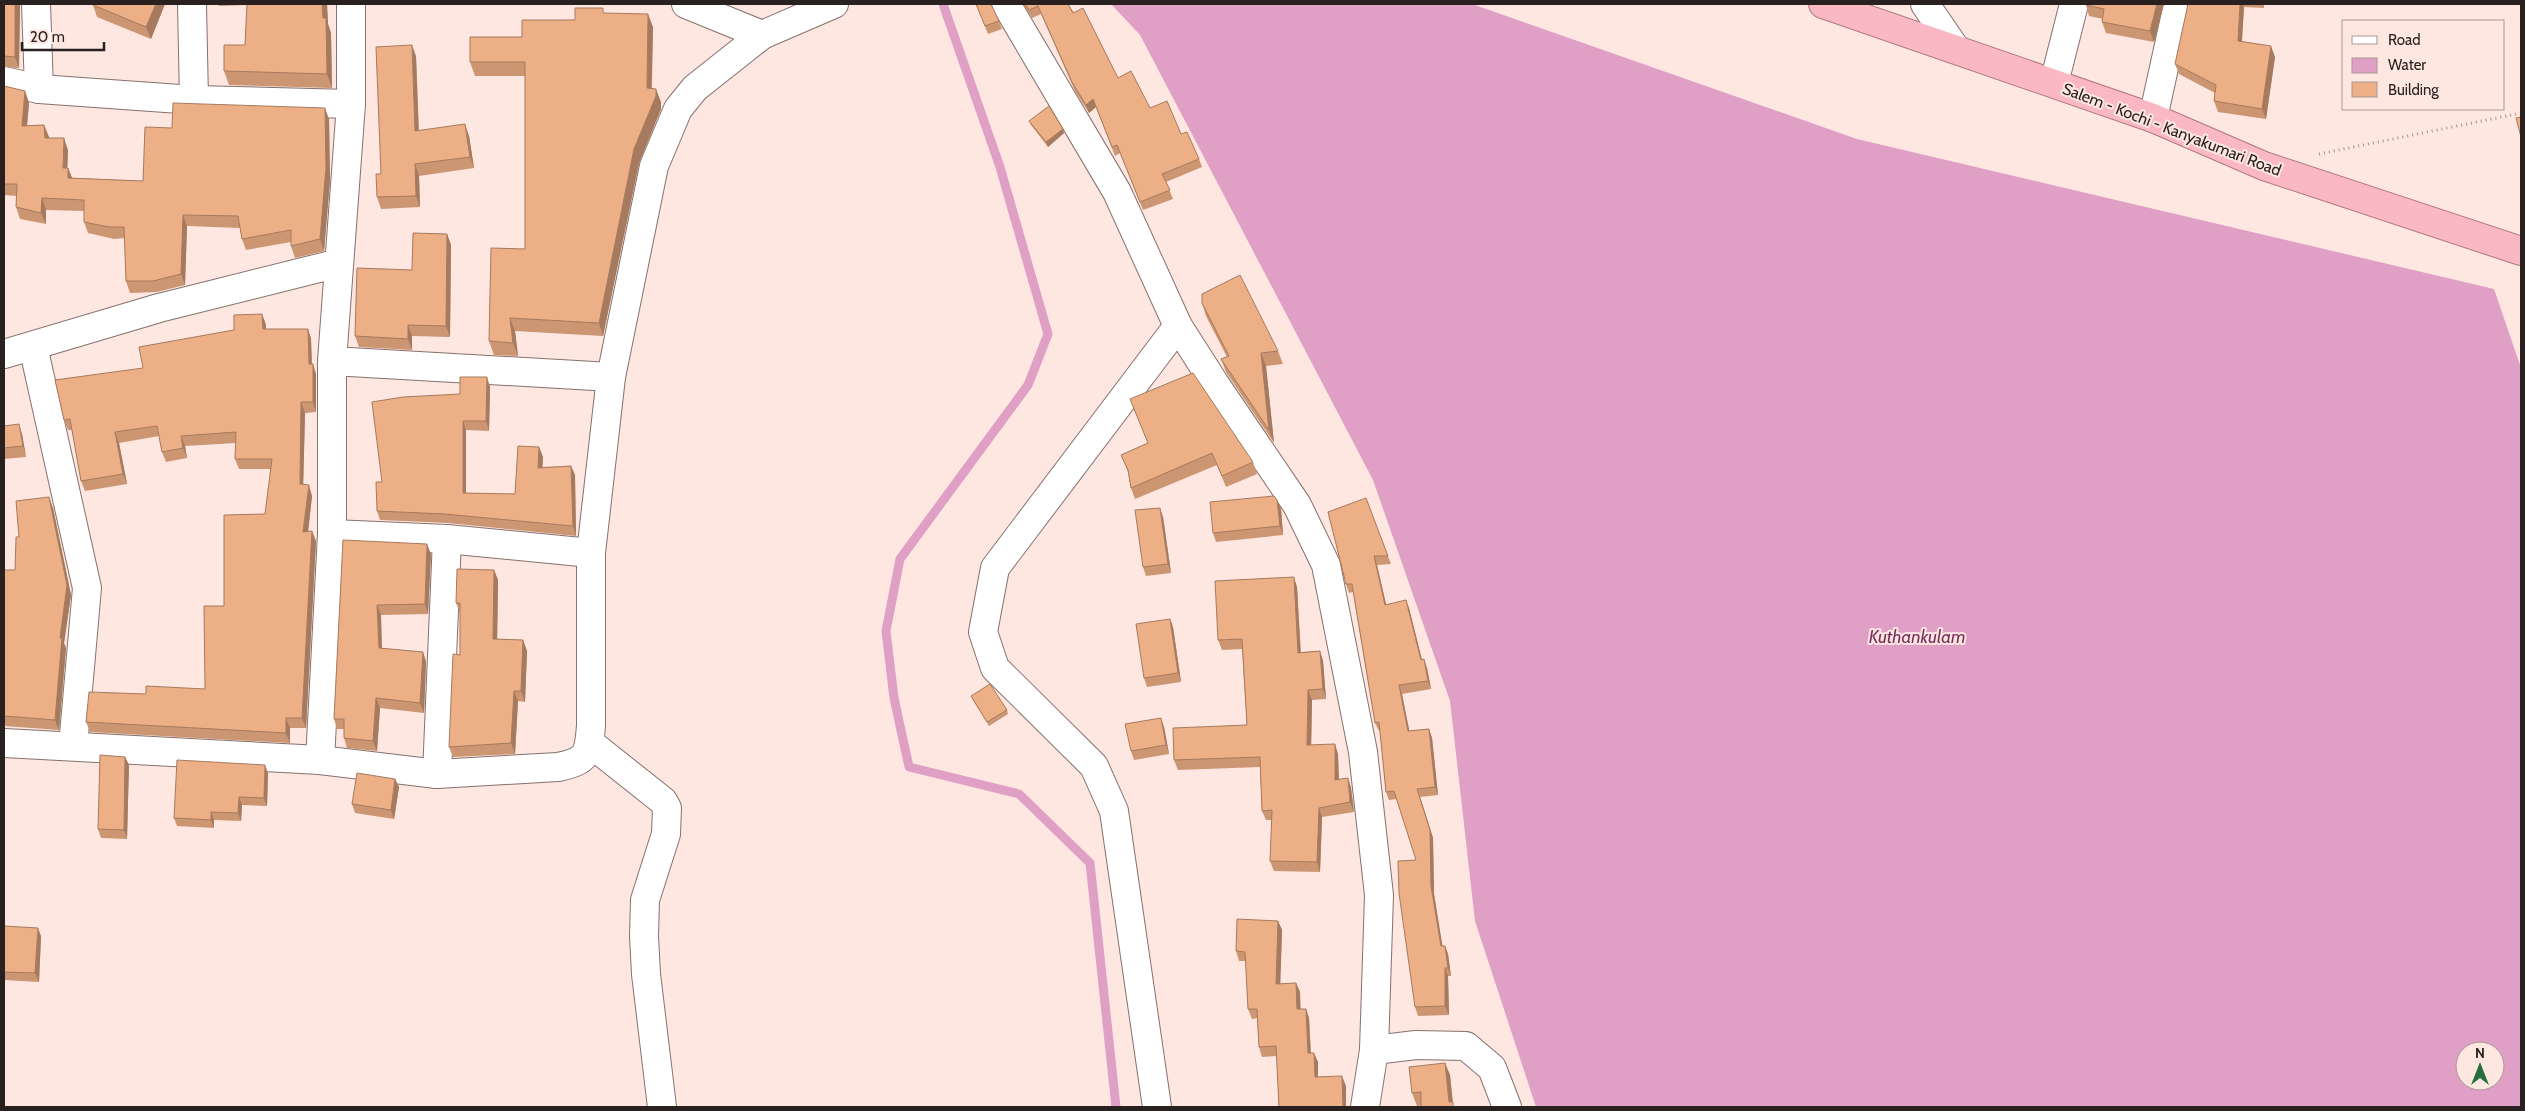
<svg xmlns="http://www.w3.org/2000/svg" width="2525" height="1111" font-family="Cabin,sans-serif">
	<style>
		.water { fill: #e09fc5; fill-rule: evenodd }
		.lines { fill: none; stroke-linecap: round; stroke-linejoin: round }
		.stream { stroke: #e09fc5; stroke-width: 9 }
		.minor-casing { stroke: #86716d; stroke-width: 30 }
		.trunk-casing { stroke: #b07881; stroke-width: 30 }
		.path { stroke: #a59490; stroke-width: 3; stroke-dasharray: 1 4; stroke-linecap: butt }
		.minor { stroke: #fff; stroke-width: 28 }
		.trunk { stroke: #fab8c4; stroke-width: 28 }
		.wall { fill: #cc9673 }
		.shaded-wall { fill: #a67a5e }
		.building { fill: #edaf86; stroke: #a67a5e }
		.labels { text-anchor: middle; stroke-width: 4; stroke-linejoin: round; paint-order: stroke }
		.street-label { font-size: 16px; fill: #29211f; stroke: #fee6e1 }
		.water-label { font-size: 18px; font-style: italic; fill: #792e5f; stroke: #fee6e1 }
	</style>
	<rect width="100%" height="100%" fill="#fee6e1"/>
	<!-- water -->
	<path class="water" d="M1111 4H1472L1857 139 2494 289 2521 368V1107H1536L1475 921 1450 701 1373 480 1140 35ZM2465 1051H2495V1081H2465Z"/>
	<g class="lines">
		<!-- stream -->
		<path class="stream" d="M943 4 1000 167 1048 334 1028 385 900 559 886 631 894 698 909 767 1019 794 1090 863 1116 1107"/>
		<defs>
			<g id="minor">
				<path d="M36 4 39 89"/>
				<path d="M192 4 194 100"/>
				<path d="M686 4 762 35"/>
				<path d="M1006 4 1117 192 1178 326 1215 384 1297 505 1326 565 1363 752 1379 895 1374 1050 1416 1045 1466 1046 1492 1068 1507 1107"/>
				<path d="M1925 4 1955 48"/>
				<path d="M4 81 39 89 194 100 351 104"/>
				<path d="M2054 83 2074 4"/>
				<path d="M2153 118 2178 4"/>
				<path d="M33 346 87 588 73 746"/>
				<path d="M4 354 159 308 339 263"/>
				<path d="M332 361 611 377"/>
				<path d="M332 534 447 539 591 553"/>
				<path d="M4 743 320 760 437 774 558 767C587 761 589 755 591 725V553L611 377 654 166 678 109 695 88 762 35 834 4"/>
				<path d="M590 743 663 801 667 808 666 834 645 900 644 936 646 974 662 1107"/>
				<path d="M320 760 332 534V361L351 104V4"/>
				<path d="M437 774 447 539"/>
				<path d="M1157 1107 1114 811 1094 766 995 668 983 632 995 568 1178 326"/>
				<path d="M1365 1107 1374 1050"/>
			</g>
			<path id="trunk" d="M1823 4 2153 118 2264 166 2521 251"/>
		</defs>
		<!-- minor casing -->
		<use href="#minor" class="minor-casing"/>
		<!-- trunk casing -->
		<use href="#trunk" class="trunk-casing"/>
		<!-- path -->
		<path class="path" d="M2319 154 2521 113"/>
		<!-- minor -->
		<use href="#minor" class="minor"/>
		<!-- trunk -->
		<use href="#trunk" class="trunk"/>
	</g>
	<!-- wall -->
	<g class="wall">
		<path d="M4 4H20L19 68 4 67Z"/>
		<path d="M165 4 151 39 97 17 93 5Z"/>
		<path d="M218 4H327L328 24 331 33 332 88 229 85 224 71 245 45 247 5 219 6Z"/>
		<path d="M976 4 999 21 1002 29 988 34Z"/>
		<path d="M1023 4H1068L1118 78 1150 108 1181 134 1199 159 1202 167 1166 182 1173 199 1143 210 1120 153 1115 156 1096 107 1089 113 1075 91 1041 14 1032 18Z"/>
		<path d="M2086 4H2164L2154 42 2106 33 2102 22 2103 19 2089 16 2086 5Z"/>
		<path d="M2188 4H2264V8L2244 7 2242 42 2275 57 2266 119 2218 112 2214 101 2215 93 2179 74 2175 64Z"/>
		<path d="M605 13 653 27 652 88 661 102V109L639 163 603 336 515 331 518 356 494 355 489 341 525 249V76H475L470 62 522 37Z"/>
		<path d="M416 56 419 131 469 136 474 168 419 176 420 207 381 209 377 197 381 174Z"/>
		<path d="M4 86 25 91 29 103 27 125H44L49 138 68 150 67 168H68L72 178 143 181 172 128 329 119 330 180 324 251 295 258 291 246V242L246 250 242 239 240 228 187 226 185 285 157 292 130 293 126 281 125 238 114 239 88 233 84 222V211L46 210V224L20 219 16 207 17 196 4 195Z"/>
		<path d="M1029 121 1063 129 1064 133 1048 147 1031 125Z"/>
		<path d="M447 234 451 245 450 337 412 336V350L359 347 355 336 412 270Z"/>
		<path d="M1202 303 1278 351 1283 364 1266 366 1274 443 1226 372 1221 359 1227 357 1206 316Z"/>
		<path d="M262 314 266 325V329H308L311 339 312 364 316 374V412L305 413 303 485 312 496 308 531 316 541 306 728H290V743L90 732 86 722 146 694 205 689 224 606 265 514 271 469H239L235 459 236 443 185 446 187 458 166 462 162 452 159 436 119 443 127 484 85 491 81 481 72 430H68L64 420 143 368 234 330Z"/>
		<path d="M490 387 489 431 466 430V493L515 494 539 447 543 457 542 467 571 466 575 475 576 536 448 523 380 520 377 511 460 394Z"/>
		<path d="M1130 399 1253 462 1257 474 1226 487 1217 465 1135 499 1131 488 1128 472 1121 455 1148 443Z"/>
		<path d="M4 426 22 434 26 457 4 459Z"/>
		<path d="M1366 498 1391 564 1377 565 1386 604 1409 608 1422 660 1427 668 1431 689 1402 694 1409 731 1429 729 1432 738 1438 795 1420 797 1433 838 1434 894 1442 946H1445L1448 954 1451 976H1448L1449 1015 1418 1016 1415 1007 1416 860 1397 799 1389 800 1386 792 1380 731H1379L1375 723 1353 592 1349 593 1346 584Z"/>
		<path d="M1277 500 1281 509 1283 535 1216 542 1213 533Z"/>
		<path d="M53 508 71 595 64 643 66 648 59 730 4 726V570H15L19 537Z"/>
		<path d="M1163 517 1171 573 1146 576 1143 567Z"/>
		<path d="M343 540 431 554 428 614 381 615 382 649 423 652 426 662 424 713 380 708 377 751 347 748 344 738V729H337L334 719Z"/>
		<path d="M494 570 498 580 497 639 523 640 527 651 525 702 518 701 515 754 453 757 449 747 460 655V613L456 603Z"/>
		<path d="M1297 587 1301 652 1320 651 1323 661 1326 699 1312 700 1311 745 1338 754 1339 779 1348 778 1351 788 1354 812 1322 817 1320 872 1274 871 1270 861 1272 820H1266L1262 811 1260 767 1178 770 1174 760 1247 725 1242 649 1222 650 1218 640Z"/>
		<path d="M1170 619 1173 627 1181 682 1147 687 1144 678Z"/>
		<path d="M971 696 1007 710 1008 714 989 726 973 700Z"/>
		<path d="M1164 727 1169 754 1134 760 1131 751Z"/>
		<path d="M125 757 129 765 127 839 101 838 98 829Z"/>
		<path d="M268 773 267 806 242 805 241 821 214 820V828L177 826 174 818Z"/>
		<path d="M395 779 399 787 394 819 355 813 352 804Z"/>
		<path d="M1278 921 1282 930 1280 984 1296 983 1300 992V1009H1306L1309 1018 1311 1053 1318 1062V1077L1346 1086V1107H1279L1277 1056 1262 1057 1259 1047 1257 1018 1252 1019 1248 1009 1246 961H1239L1236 951Z"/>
		<path d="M4 926 41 936 39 982 4 980Z"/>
		<path d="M1445 1063 1450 1075 1453 1102 1417 1106 1412 1093Z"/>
	</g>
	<!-- shaded-wall -->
	<g class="shaded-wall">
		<path d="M15 4H20L19 68 15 57Z"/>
		<path d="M156 4H165L151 39 146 27Z"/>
		<path d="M322 4H327L328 24 331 33 332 88 327 74Z"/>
		<path d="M2157 4H2164L2154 42 2150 31Z"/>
		<path d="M2240 4H2243L2244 7 2241 52 2238 41Z"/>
		<path d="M648 14 653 27 651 102 647 88Z"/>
		<path d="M412 45 416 56 419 143 415 131Z"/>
		<path d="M2271 46 2275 57 2266 119 2262 109Z"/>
		<path d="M656 89 661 102V109L639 163 603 336 599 323 634 149Z"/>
		<path d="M25 91 29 103 26 137 22 126Z"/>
		<path d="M1093 99 1096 107 1089 113 1086 105Z"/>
		<path d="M325 108 329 119 330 180 324 251 320 239Z"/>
		<path d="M465 124 469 136 474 168 470 157Z"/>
		<path d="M44 125 49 137V150L45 138Z"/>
		<path d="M1063 129 1064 133 1048 147 1046 142Z"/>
		<path d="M64 138 68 150 67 179 63 168Z"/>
		<path d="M415 164 419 176 420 207 416 196Z"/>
		<path d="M68 168 73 180 68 178Z"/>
		<path d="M42 198 46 210V224L41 213Z"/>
		<path d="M183 215 187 226 185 285 181 274Z"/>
		<path d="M447 234 451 245 450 337 446 326Z"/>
		<path d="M262 314 266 325V339L263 329Z"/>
		<path d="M510 318 515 331 518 356 513 343Z"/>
		<path d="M408 325 412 336V350L408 339Z"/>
		<path d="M308 329 311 339 312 374 309 364Z"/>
		<path d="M1261 353 1266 366 1274 443 1269 430Z"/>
		<path d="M313 364 316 374V412L313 402Z"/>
		<path d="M487 377 490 387 489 431 486 421Z"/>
		<path d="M301 402 305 413 303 494 300 484Z"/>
		<path d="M463 421 466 430V502L463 493Z"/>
		<path d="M19 424 22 434 26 457 23 446Z"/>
		<path d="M115 432 119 443 127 484 123 474Z"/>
		<path d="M181 436 185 446 187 458 183 448Z"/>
		<path d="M539 447 543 457 542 477 538 468Z"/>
		<path d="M571 466 575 475 576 536 573 526Z"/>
		<path d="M309 485 312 496 307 542 303 532Z"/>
		<path d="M49 497 53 508 71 595 64 643 66 648 59 730 55 720 60 638Z"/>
		<path d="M1277 500 1281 509 1283 535 1280 526Z"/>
		<path d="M1160 508 1163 517 1171 573 1168 564Z"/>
		<path d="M312 531 316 541 306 728 302 718Z"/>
		<path d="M427 544 431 554 428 614 425 604Z"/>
		<path d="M1374 556 1377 565 1388 613 1385 605Z"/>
		<path d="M494 570 498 580 497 650 493 639Z"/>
		<path d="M1294 577 1297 587 1301 662 1298 653Z"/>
		<path d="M1406 600 1409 608 1424 668 1421 660Z"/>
		<path d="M377 605 381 615 382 658 379 648Z"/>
		<path d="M1170 619 1173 627 1181 682 1178 673Z"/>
		<path d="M523 640 527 651 525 702 521 691Z"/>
		<path d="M1320 651 1323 661 1326 699 1323 689Z"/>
		<path d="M423 652 426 662 424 713 420 703Z"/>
		<path d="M1424 659 1427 668 1431 689 1428 681Z"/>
		<path d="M1399 685 1402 694 1411 739 1408 731Z"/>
		<path d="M1308 690 1312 700 1311 755 1307 745Z"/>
		<path d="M514 691 518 701 515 754 511 743Z"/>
		<path d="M376 698 380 708 377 751 373 741Z"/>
		<path d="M286 718 290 728V743L286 733Z"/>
		<path d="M1161 718 1164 727 1169 754 1166 745Z"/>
		<path d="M1429 729 1432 738 1438 795 1435 787Z"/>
		<path d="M1335 744 1338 754 1339 790 1335 780Z"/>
		<path d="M125 757 129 765 127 839 124 830Z"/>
		<path d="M265 765 268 773 267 806 264 798Z"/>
		<path d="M1348 778 1351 788 1354 812 1350 802Z"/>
		<path d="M395 779 399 787 394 819 391 810Z"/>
		<path d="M239 797 242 805 241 821 238 813Z"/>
		<path d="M1420 797 1433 838 1434 894 1444 955 1441 946 1431 886Z"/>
		<path d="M1319 808 1322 817 1320 872 1317 862Z"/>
		<path d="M211 812 214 820V828L211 820Z"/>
		<path d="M1278 921 1282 930 1280 993 1276 984Z"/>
		<path d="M38 928 41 936 39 982 35 973Z"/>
		<path d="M1445 946 1448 954 1451 976 1448 968Z"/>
		<path d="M1445 968 1448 976 1449 1015 1445 1006Z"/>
		<path d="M1296 983 1300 992 1301 1019 1297 1009Z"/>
		<path d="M1306 1009 1309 1018 1311 1062 1308 1053Z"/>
		<path d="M1314 1053 1318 1062V1086L1315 1077Z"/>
		<path d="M1445 1063 1450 1075 1453 1107 1449 1102Z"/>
		<path d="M1342 1076 1346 1086V1107H1343Z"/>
	</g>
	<!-- building -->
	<g class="building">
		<path d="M4 4H15V57L4 56Z"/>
		<path d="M94 4H156L146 27 93 5Z"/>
		<path d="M247 4H322L323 18H326L327 74 224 71V45H245Z"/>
		<path d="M976 4H991L999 21 985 26Z"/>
		<path d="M1025 4H1068L1073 13 1083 8 1118 78 1131 71 1150 108 1167 101 1181 134 1187 132 1199 159 1162 174 1170 190 1140 202 1117 145 1112 147 1093 99 1086 105 1072 82 1038 6 1029 10Z"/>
		<path d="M2086 4H2157L2150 31 2102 22 2104 9 2086 5Z"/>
		<path d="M2188 4H2240L2238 41 2271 46 2262 109 2214 101 2216 85 2175 64Z"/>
		<path d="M575 8H603V13L648 14 647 88 656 89V96L634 149 599 323 510 318 513 343 489 341 491 248 525 249V62H470V37H522V20H575Z"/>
		<path d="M412 45 415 131 465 124 470 157 415 164 416 196 377 197 376 174H381L376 47Z"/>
		<path d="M4 86 25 91 22 126 44 125 45 138H64L63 168H68V178L143 181 145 127 172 128 173 103 325 108 326 168 320 239 291 246V230L242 239 238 216 183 215 181 274 153 281H126L124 227H109L84 222V200L42 198 41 213 16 207 17 184H4Z"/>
		<path d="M1049 106 1063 129 1046 142 1029 121Z"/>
		<path d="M2521 117V137L2516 118Z"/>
		<path d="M413 233 447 234 446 326 408 325V339L355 336 357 268 412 270Z"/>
		<path d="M1240 275 1278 351 1261 353 1269 430 1221 359 1229 356 1202 303V294Z"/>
		<path d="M262 314 263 329H308L309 364H313V402H301L300 484 309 485 303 532 312 531 302 718H286V733L86 722 89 692 146 694V686L205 689 204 606H224V515L265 514 272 459H235L236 432 181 436 183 448 162 452 157 426 115 432 123 474 81 481 70 419 64 420 55 380 143 368 139 347 234 330V315Z"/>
		<path d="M1193 373 1253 462 1222 476 1212 453 1131 488 1128 470 1121 455 1148 443 1130 399Z"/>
		<path d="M460 377H487L486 421H463V493L515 494 518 446 539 447 538 468 571 466 573 526 444 514 377 511 376 482H382L372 402 403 397 460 394Z"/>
		<path d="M19 424 23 446 4 448V426Z"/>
		<path d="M1274 496 1277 500 1280 526 1213 533 1210 502Z"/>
		<path d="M49 497 67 585 60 638H62L55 720 4 716V570H15L16 537H19L16 501Z"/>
		<path d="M1366 498 1388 556H1374L1385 605 1406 600 1421 660 1424 659 1428 681 1399 685 1408 731 1429 729 1435 787 1417 789 1430 830 1431 886 1441 946H1445L1448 968H1445V1006L1415 1007 1399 893 1398 861 1416 860 1394 791 1386 792 1379 722 1375 723 1352 584H1346L1328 512Z"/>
		<path d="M1160 508 1168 564 1143 567 1135 510Z"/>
		<path d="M343 540 427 544 425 604 377 605 379 648 423 652 420 703 376 698 373 741 344 738V719H334Z"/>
		<path d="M457 569 494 570 493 639 523 640 521 691H514L511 743 449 747 453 654 460 655V603H456Z"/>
		<path d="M1294 577 1298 653 1320 651 1323 689 1308 690 1307 745 1335 744V780L1348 778 1350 802 1319 808 1317 862 1270 861 1272 810 1262 811 1260 757 1174 760 1173 728 1247 725 1242 639 1218 640 1215 581Z"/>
		<path d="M1170 619 1178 673 1144 678 1136 624Z"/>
		<path d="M990 684 1007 710 987 722 971 696Z"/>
		<path d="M1161 718 1166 745 1131 751 1125 724Z"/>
		<path d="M100 755 125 757 124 830 98 829Z"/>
		<path d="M177 760 265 765 264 798 239 797 238 813 211 812V820L174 818Z"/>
		<path d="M357 773 395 779 391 810 352 804Z"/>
		<path d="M1237 919 1278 921 1276 984 1296 983 1297 1009H1306L1308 1053H1314L1315 1077 1342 1076 1343 1107H1279L1276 1046 1259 1047 1257 1009H1248L1245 952 1236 951Z"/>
		<path d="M4 926 38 928 35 973 4 972Z"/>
		<path d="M1445 1063 1449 1102H1453V1107H1421V1092L1412 1093 1409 1067Z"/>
	</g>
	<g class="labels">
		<!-- street labels -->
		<g class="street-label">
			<text transform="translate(2172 129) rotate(21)" y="6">Salem - Kochi - Kanyakumari Road</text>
		</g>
		<!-- water labels -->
		<g class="water-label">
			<text x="1917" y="643">Kuthankulam</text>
		</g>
	</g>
	<!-- border -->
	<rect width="2525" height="1111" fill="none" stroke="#29211f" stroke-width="10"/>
	<!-- legend -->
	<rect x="2342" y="20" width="162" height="90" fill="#fee6e1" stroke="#a99793"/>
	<rect x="2352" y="36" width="25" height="8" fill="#ffffff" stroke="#a99793"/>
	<text x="2388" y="45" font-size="15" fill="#29211f">Road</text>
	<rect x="2352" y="58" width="25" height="15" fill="#e09fc5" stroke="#a99793"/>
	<text x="2388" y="70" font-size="15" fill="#29211f">Water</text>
	<rect x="2352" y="82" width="25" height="15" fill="#edaf86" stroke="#a99793"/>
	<text x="2388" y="95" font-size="15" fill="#29211f">Building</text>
	<!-- north arrow -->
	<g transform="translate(2480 1066)"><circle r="24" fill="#fee6e1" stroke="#a99793"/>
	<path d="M0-4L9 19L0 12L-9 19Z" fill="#266e3c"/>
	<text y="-8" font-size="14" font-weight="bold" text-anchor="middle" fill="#29211f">N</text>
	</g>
	<!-- scale -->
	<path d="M22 42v8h82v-8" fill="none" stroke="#29211f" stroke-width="2.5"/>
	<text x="30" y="42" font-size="15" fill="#29211f" stroke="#fee6e1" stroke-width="4" paint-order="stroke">20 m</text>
</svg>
